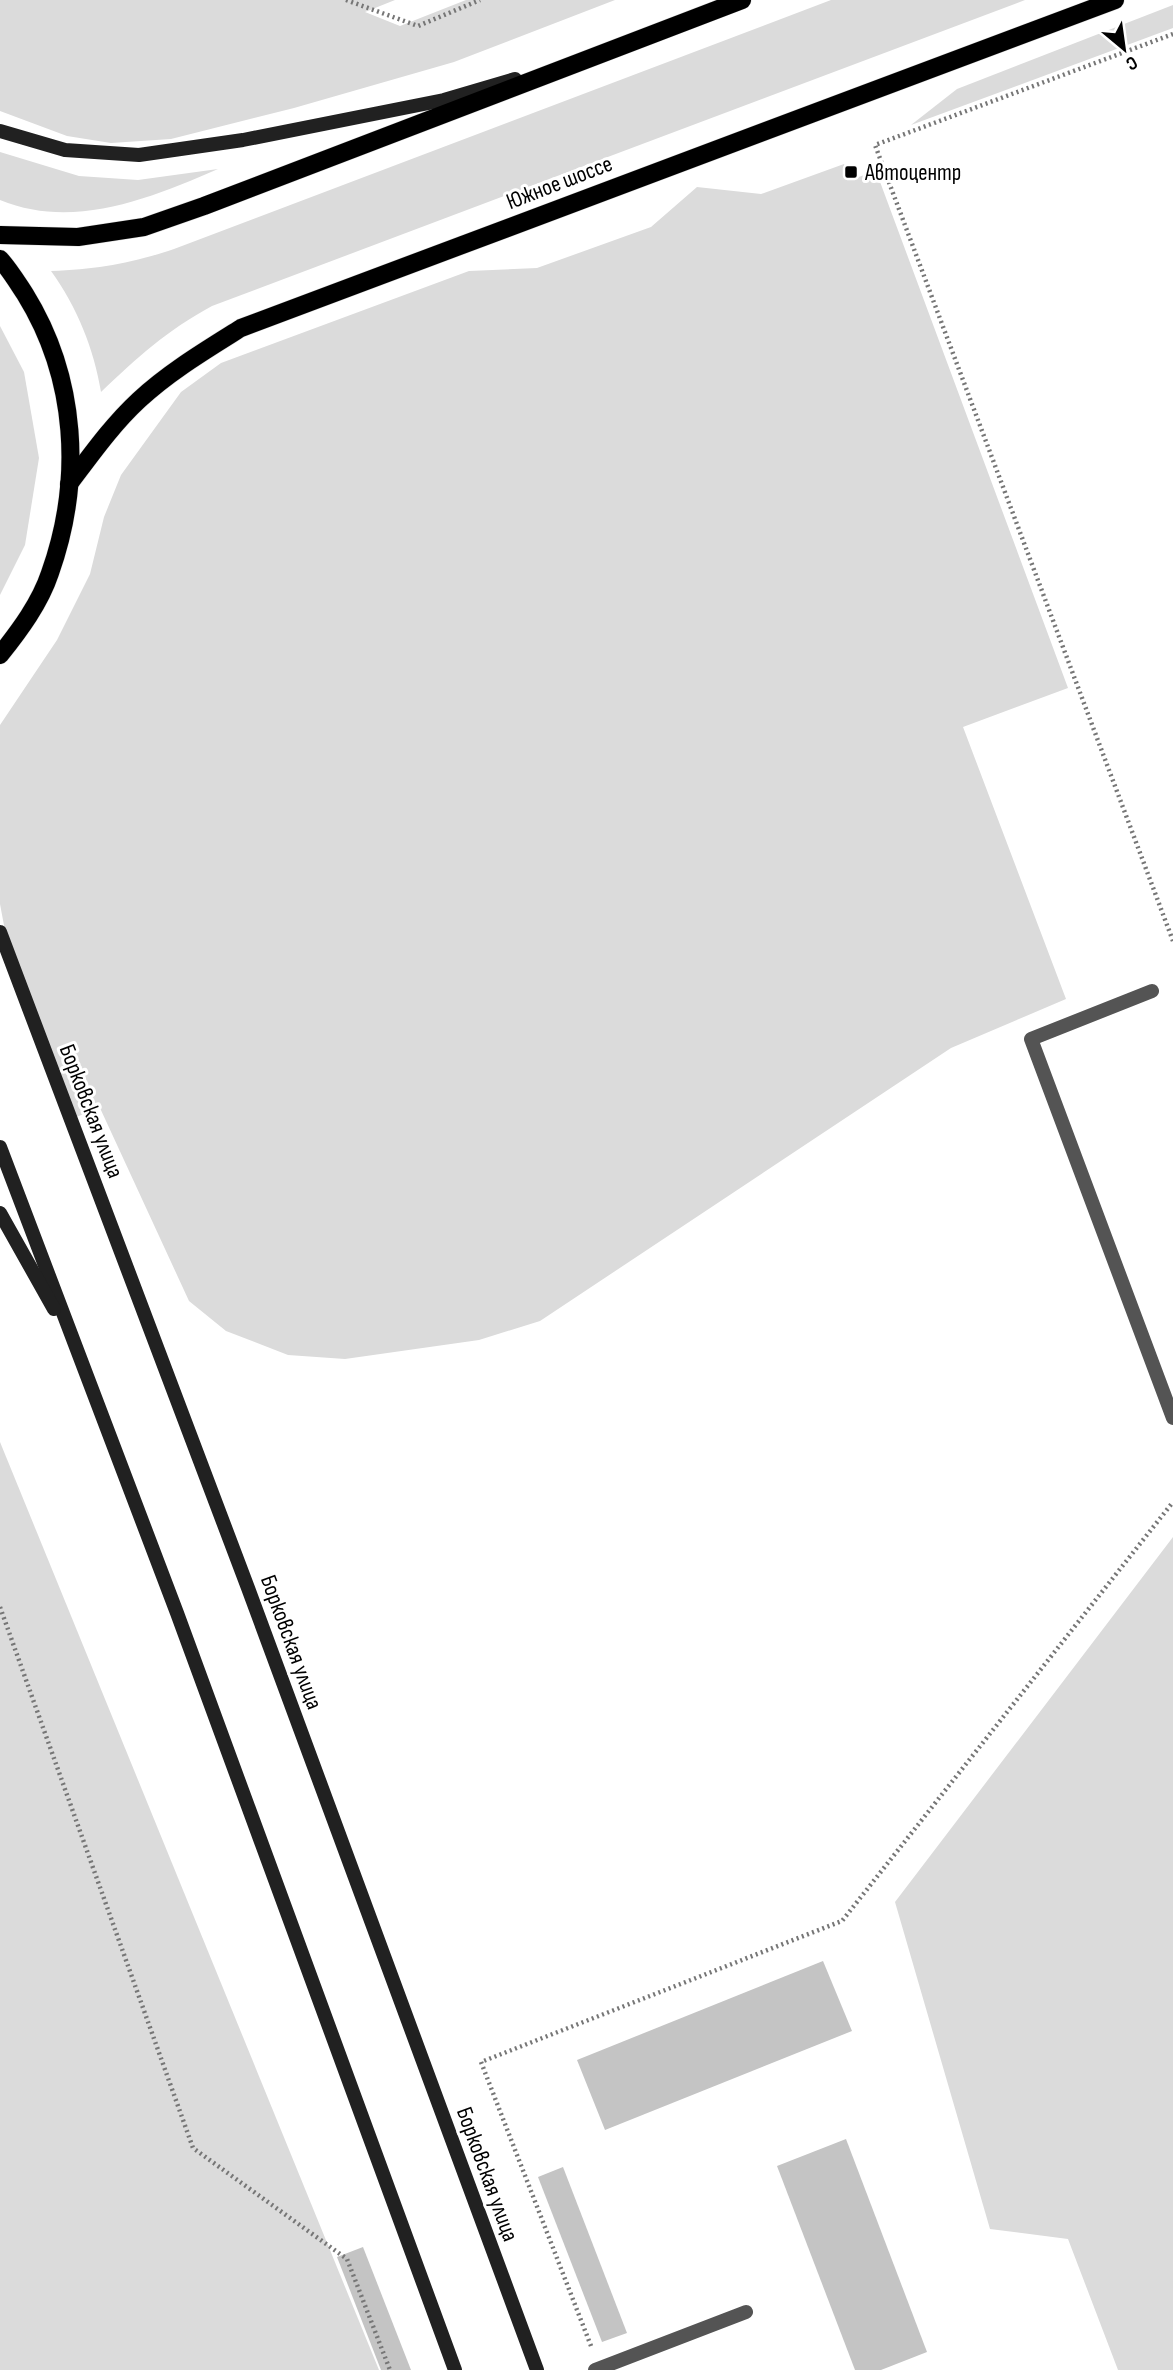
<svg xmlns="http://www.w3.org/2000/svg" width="1173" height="2370" font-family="'Sofia Sans Condensed',sans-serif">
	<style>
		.green { fill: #dbdbdb }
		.building { fill: #c4c4c4 }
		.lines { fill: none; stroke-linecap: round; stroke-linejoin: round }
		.primary-casing { stroke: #dbdbdb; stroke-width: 19 }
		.path { stroke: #767676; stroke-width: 4.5; stroke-dasharray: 2 3.5; stroke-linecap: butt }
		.lane { stroke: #545454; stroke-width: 14 }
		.secondary { stroke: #212121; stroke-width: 14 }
		.primary { stroke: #000; stroke-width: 18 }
		.poi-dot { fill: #000; stroke: #fff; stroke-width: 2.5 }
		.labels { text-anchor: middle; stroke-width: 6; stroke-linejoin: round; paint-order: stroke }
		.poi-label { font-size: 23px; fill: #000; stroke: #fff; text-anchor: start }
		.street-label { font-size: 23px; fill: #000; stroke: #fff }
	</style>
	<rect width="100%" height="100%" fill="#fff"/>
	<!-- green -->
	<g class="green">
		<path d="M0 0H395L365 12 400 26 466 0H615L454 62 294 108 171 139 111 143 67 136 0 111Z"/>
		<path d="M831 0H1025L212 306C166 331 138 357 101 392 94 349 77 307 51 271 98 269 129 264 174 249Z"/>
		<path d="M1173 5V28L911 125 957 89Z"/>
		<path d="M0 152 79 176 138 180 218 169C149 199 73 230 0 200Z"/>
		<path d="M844 164 850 180 876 171 1068 688 963 727 1066 999 951 1048 540 1321 479 1340 345 1359 288 1355 226 1331 189 1301 100 1108 76 1117 6 936 0 904V725L57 640 90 574 104 517 121 475 181 392 221 363 469 271 537 268 651 227 697 187 761 194Z"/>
		<path d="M0 326 24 372 39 458 25 545 0 595Z"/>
		<path d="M0 1442 379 2370H0Z"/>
		<path d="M1173 1537V2370H1118L1068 2239 990 2229 895 1902Z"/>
	</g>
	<!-- building -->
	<g class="building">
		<path d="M823 1961 852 2031 605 2130 577 2060Z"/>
		<path d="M846 2139 927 2352 881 2370H855L777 2166Z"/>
		<path d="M563 2167 627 2333 602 2342 538 2177Z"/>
		<path d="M363 2247 411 2370H381L337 2257Z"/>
	</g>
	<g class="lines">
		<defs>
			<g id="primary">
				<path d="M0 235 78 237 144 227 204 206 742 0"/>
				<path d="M0 259C10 270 17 282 25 294 77 378 83 480 50 573 40 603 20 630 0 655"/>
				<path d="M69 484C91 455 112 425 139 400 169 372 206 350 241 328L1115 0"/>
			</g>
		</defs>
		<!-- primary casing -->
		<use href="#primary" class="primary-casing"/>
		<!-- path -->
		<g class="path">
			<path d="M346 0 418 26 480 0"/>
			<path d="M1173 34 875 145 1173 941"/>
			<path d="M0 1607 193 2148 347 2259 390 2370"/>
			<path d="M591 2346 481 2062 842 1921 1173 1502"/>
		</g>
		<!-- lane -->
		<g class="lane">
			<path d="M1152 991 1031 1039 1173 1418"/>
			<path d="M595 2370 746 2312"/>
		</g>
		<!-- secondary -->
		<g class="secondary">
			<path d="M0 131 65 150 139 155 243 140 444 100 515 79"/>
			<path d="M0 932 248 1588 537 2370"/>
			<path d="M0 1147 177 1613 455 2370"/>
			<path d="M0 1213 54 1309"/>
		</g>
		<!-- primary -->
		<use href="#primary" class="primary"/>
	</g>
	<!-- markers -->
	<rect class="poi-dot" x="844" y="165" width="14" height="14" rx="3.5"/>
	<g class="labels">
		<!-- poi labels -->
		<g class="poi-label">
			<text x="865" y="180">Автоцентр</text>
		</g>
		<!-- street labels -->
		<g class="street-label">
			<text transform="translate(559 182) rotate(-21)" y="8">Южное шоссе</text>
			<text transform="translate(92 1111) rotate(69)" y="8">Борковская улица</text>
			<text transform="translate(292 1642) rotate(70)" y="8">Борковская улица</text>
			<text transform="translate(488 2174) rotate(70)" y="8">Борковская улица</text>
		</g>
	</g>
	<!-- north arrow -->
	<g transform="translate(1124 49) rotate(151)" stroke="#ffffff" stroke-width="5" paint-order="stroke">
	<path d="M0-5L12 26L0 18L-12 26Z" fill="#000000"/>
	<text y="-10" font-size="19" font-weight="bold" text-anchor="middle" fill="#000000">С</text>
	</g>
</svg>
